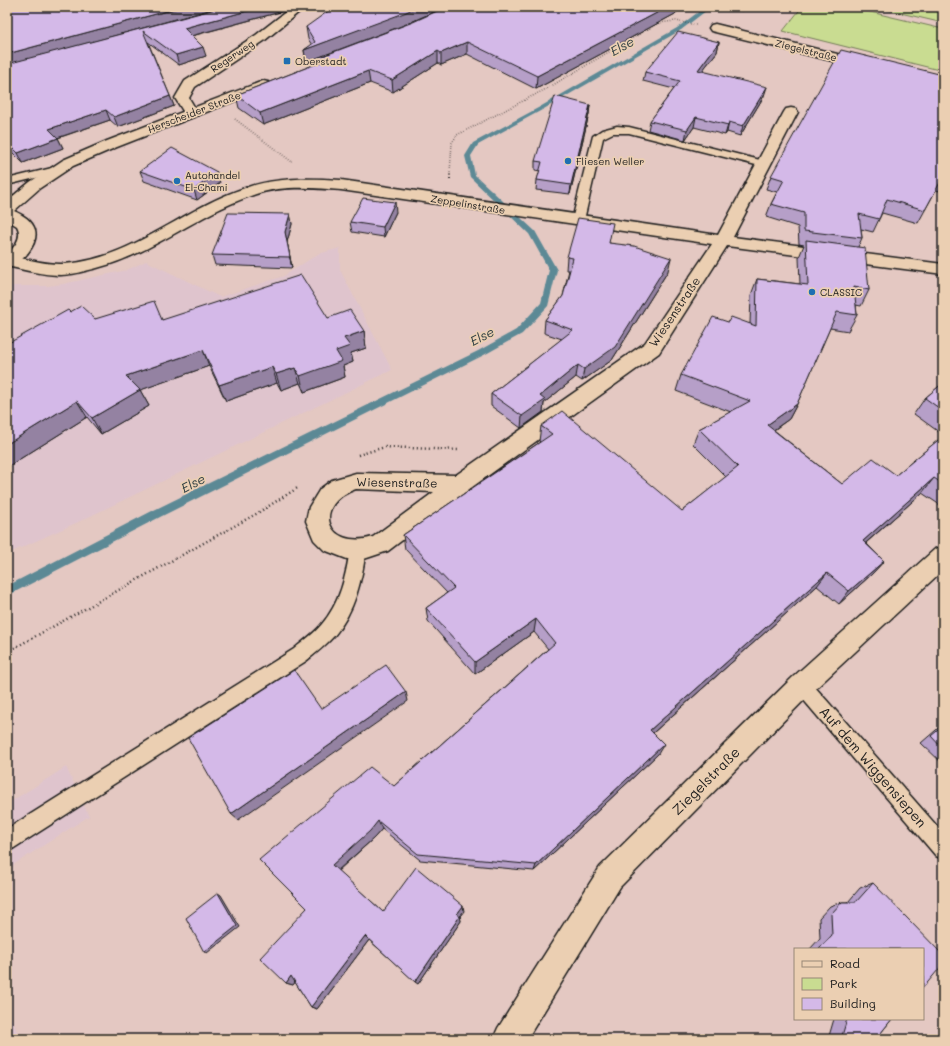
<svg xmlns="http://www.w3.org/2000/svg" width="950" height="1046" font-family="Mali,sans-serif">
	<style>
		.built { fill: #dfc4cd }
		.green { fill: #c9dc91; stroke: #727c56 }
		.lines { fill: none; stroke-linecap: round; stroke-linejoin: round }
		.stream { fill: #5c8995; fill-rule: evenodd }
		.lane-casing { stroke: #1c1c1c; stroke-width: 3 }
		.street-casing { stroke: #1c1c1c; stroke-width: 3 }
		.secondary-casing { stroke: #1c1c1c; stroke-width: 3 }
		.path-far2 { stroke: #1c1c1c; stroke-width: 1.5; stroke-dasharray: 0.5 2; stroke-linecap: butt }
		.path-far1 { stroke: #1c1c1c; stroke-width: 2; stroke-dasharray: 1 2.5; stroke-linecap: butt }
		.path { stroke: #1c1c1c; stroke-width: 2.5; stroke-dasharray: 1 3; stroke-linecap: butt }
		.lane { fill: #ebcfb2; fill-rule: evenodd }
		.street { fill: #ebcfb2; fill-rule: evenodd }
		.secondary { fill: #ebcfb2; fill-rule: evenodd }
		.wall { fill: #b69fc8; stroke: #1c1c1c }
		.shaded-wall { fill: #9482a2; stroke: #1c1c1c }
		.building { fill: #d4b9e8; stroke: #1c1c1c }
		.poi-dot { fill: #1f6fb2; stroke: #ebcfb2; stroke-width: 1.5 }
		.labels { text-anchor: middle; stroke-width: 3.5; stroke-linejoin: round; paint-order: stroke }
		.far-street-label { font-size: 10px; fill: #1c1c1c; stroke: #ebcfb2 }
		.far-poi-label { font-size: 10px; fill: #1c1c1c; stroke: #ebcfb2; text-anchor: start }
		.street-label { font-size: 12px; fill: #1c1c1c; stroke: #ebcfb2 }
		.water-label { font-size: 13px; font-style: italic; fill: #314044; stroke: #ebcfb2 }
		.near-street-label { font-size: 14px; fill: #1c1c1c; stroke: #ebcfb2 }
	</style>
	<rect width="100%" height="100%" fill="#e4c8c2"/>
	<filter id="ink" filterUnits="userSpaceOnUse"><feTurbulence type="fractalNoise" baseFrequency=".025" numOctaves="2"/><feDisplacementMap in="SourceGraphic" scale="8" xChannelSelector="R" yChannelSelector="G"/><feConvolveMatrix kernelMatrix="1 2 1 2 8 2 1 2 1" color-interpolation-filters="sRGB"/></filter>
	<g filter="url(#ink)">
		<!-- built -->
		<g class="built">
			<path d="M340 248V270L392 370 76 523 7 554V286H48L63 284 127 270 146 261 220 297 284 276 318 254Z"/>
			<path d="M66 767 89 816 7 869V804Z"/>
			<path d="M7 1006 20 1039H7Z"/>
		</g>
		<!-- green -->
		<g class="green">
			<path d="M802 7H849L943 29V71L783 31Z"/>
			<path d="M875 7H943V23Z"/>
		</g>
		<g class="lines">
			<!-- stream -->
			<path class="stream" d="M705 7H711L681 30 542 110 478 145 471 156 475 175 535 231 557 270 548 306 522 334 484 355 162 516 7 596V586L154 510 478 351 516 330 541 303 549 270 529 234 470 177 465 156 473 143 538 108 677 28Z"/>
			<defs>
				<g id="lane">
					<path d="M617 126 629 127 768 162 769 164 764 167 629 133H613L603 138 584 220 582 223H574L572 220 593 136 602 130Z"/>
					<path d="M56 167 60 168 61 170 60 172 7 185V179Z"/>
					<path d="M358 542 364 544 366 549C362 580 355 611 334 636 326 645 316 653 306 661L14 848 7 851V829L294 649C303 641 314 634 322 624 340 603 346 576 350 549L352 544Z"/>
					<path d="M802 676 808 679 943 833V859L936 856 796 691 793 685 796 679Z"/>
				</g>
				<g id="street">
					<path d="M292 7H305L264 41 195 87 189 98 198 113 196 116 191 117 186 116 175 98 185 81 256 35Z"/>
					<path d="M715 24 870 62 872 65 870 68 865 69 711 31 709 28 711 25Z"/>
					<path d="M791 108 796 109 798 112 733 237 943 264V274L727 246 659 353 468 490 388 551 364 559H347L324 550 314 540 306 521 309 507 320 489 332 480 356 473 456 475 645 343 712 244 341 190C313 188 284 185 256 194 200 212 155 253 97 268 85 271 73 275 61 275 43 275 24 270 7 266V256H10C28 259 46 265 64 264 131 260 183 208 245 188 276 177 308 178 341 180L718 235 784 112 786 109ZM356 489 434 492 373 537C326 551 311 504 356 489Z"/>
					<path d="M943 546V570L811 693 620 887 527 1039H493L498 1028 600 867 793 677 935 549Z"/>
				</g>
				<path id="secondary" d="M263 81 268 82 270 85 268 88 117 147 73 166 40 188 14 211C23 215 32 220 35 230 39 245 20 265 7 268V254C15 247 23 237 17 226L7 220V201L30 182 63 160 107 141Z"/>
			</defs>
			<!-- lane casing -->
			<use href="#lane" class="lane-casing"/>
			<!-- street casing -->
			<use href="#street" class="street-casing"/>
			<!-- secondary casing -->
			<use href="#secondary" class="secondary-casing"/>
			<!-- path-far2 -->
			<g class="path-far2">
				<path d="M742 12 747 7"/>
				<path d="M235 119 292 162"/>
				<path d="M450 173 452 143 457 135 546 89 658 23 676 21 696 25"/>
			</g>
			<!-- path-far1 -->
			<path class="path-far1" d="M450 179V172"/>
			<!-- path -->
			<g class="path">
				<path d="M358 455 385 447 459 450"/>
				<path d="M7 652 256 514 299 487"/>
			</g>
			<!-- lane -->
			<use href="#lane" class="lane"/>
			<!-- street -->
			<use href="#street" class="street"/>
			<!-- secondary -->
			<use href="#secondary" class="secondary"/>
		</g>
		<!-- wall -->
		<g class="wall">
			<path d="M7 7 59 11 73 7H220L72 47 223 7H290L284 11 192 36 206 56 179 65 148 42 170 96 174 106 118 127 110 120 58 138 63 148 23 163 12 152 7 154Z"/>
			<path d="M446 7H682L675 14 536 89 467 54 441 65 438 63 393 92 370 83 263 125 239 108 236 95 316 64 315 59 306 62 304 50 312 45 308 39 306 27 404 25Z"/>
			<path d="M719 42 717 52 702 71 764 96 740 136 727 132 725 135 694 127 685 140 648 130 650 121 674 89 643 81 645 72Z"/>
			<path d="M943 75V192L936 190 918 223 882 213 873 232 861 229 862 238 858 247 869 290 861 306 856 305 857 315 848 331 830 328 797 404 789 419 774 430 842 484 896 475 943 436V507L922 493 866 543 884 561 872 574 839 604 817 586 653 733 658 754 534 871 420 860 382 829 374 838 338 871 383 912 464 911 460 916 461 921 418 984 369 940 317 1009 311 1007 295 982 293 985 286 983 307 908 394 786 548 649 534 632 475 674 428 621 426 608 447 593 405 549 403 535 540 442 539 441 541 426 682 511 726 477 693 444 699 429 731 412 676 391 681 375 728 322 750 324 751 295 757 279 800 284 799 257 804 245 799 244 798 227 766 217 771 204 777 192 766 189 771 176Z"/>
			<path d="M590 105 589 114 570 194 536 190 537 180 540 171 535 170V161Z"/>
			<path d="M140 171 220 183 197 200 144 181Z"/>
			<path d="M396 212 384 237 352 232 350 222Z"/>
			<path d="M290 214 292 224 287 242 292 268 215 265 212 255Z"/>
			<path d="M610 243 668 271 612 360 582 381 576 377 544 403 543 412 521 428 491 406V394L562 339 544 333 545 320 563 296 569 270H566L567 257Z"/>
			<path d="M70 312 95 319 162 320 328 318 364 331 366 348 351 353 353 362 343 366 345 377 304 392 300 383 281 390 277 383 226 401 209 366 140 390 149 406 101 434 87 417 7 467Z"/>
			<path d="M943 383V435L914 414 925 398Z"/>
			<path d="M943 724V764L921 743Z"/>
			<path d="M873 883 923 949H810L820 938 819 918 830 906 842 902H848L860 888Z"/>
			<path d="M834 1019H892L876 1039H829V1036Z"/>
		</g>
		<!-- shaded-wall -->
		<g class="shaded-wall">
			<path d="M182 7H220L7 65V54Z"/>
			<path d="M262 7H290L284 11 187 37 184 28Z"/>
			<path d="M417 7H445L404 25 306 62 304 50Z"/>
			<path d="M668 7H682L675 14 536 89 537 76Z"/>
			<path d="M467 42V54L441 65V53Z"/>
			<path d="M719 42 717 52 695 80 698 70Z"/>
			<path d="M203 47 206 56 179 65 176 55Z"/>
			<path d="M438 51V63L393 92 392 80Z"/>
			<path d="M368 71 370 83 263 125 260 113Z"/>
			<path d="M767 87 764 96 740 136 743 126Z"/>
			<path d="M170 96 174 106 118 127 114 117Z"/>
			<path d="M590 105 589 114 570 194 571 185Z"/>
			<path d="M106 110 110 120 54 139 49 129Z"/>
			<path d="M696 117 694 127 685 140 687 130Z"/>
			<path d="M729 122 727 132 725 135 728 125Z"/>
			<path d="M58 138 63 148 23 163 18 153Z"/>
			<path d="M7 142 12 152 7 154Z"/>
			<path d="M217 172 220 183 197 200 194 190Z"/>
			<path d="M395 202 396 212 384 237 383 227Z"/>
			<path d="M290 214 292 224 287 242 292 268 285 232Z"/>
			<path d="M671 258 668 271 612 360 582 381 584 369Z"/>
			<path d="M364 331 366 348 351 353 353 362 343 366 345 377 304 392 300 376 336 351 344 338Z"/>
			<path d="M203 350 209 366 135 392 126 376Z"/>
			<path d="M578 365 576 377 544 403 543 412 521 428 522 416 540 396Z"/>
			<path d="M272 367 277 383 226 401 219 385Z"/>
			<path d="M295 368 300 383 281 390 276 374Z"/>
			<path d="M140 390 149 406 101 434 92 418Z"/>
			<path d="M77 401 87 417 7 467V444Z"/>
			<path d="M797 404 789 419 759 440 767 425Z"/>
			<path d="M934 478 922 493 852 555 863 541Z"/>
			<path d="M884 561 872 574 839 604 849 591Z"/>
			<path d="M827 573 817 586 645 740 650 730Z"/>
			<path d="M536 619 534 632 475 674V662Z"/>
			<path d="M406 692 408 701 238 820 231 814Z"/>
			<path d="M664 744 658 754 534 871 536 865Z"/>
			<path d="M378 821 382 829 374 838 337 871 332 865Z"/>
			<path d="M218 893 221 895 240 927 207 953 204 952Z"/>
			<path d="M463 906 464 911 458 918 457 914Z"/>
			<path d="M460 916 461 921 418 984 415 982Z"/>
			<path d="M365 936 369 940 317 1009 311 1007Z"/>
			<path d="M291 976 298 978 293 985 286 983Z"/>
		</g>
		<!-- building -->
		<g class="building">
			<path d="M7 7H57L59 11 73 7H182L7 54Z"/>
			<path d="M223 7H262L184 28 203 47 176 55 143 31 170 96 114 117 106 110 49 129 58 138 18 153 7 142V64Z"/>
			<path d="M334 7H417L404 13 304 50 315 42 306 27Z"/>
			<path d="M446 7H668L537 76 467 42 441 53 438 51 392 80 368 71 260 113 236 95 321 62 315 59 413 22Z"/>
			<path d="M678 32 719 42 698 70 767 87 743 126 729 122 728 125 696 117 687 130 650 121 680 81 645 72Z"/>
			<path d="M841 50 943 75V177L925 210 887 199 879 219 859 214 862 238 804 231V213L771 204 784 180 771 176Z"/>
			<path d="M555 96 590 105 571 185 537 180 542 162 535 161Z"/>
			<path d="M172 148 217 172 194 190 140 171Z"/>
			<path d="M363 198 395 202 383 227 350 222Z"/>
			<path d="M228 213 290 214 285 232 290 257 212 255Z"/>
			<path d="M578 218 613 223 609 243 634 246 671 258 615 347 584 369 578 365 540 396 545 400 522 416 491 394 573 330 545 320 563 296 573 258 567 257Z"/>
			<path d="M806 240 865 248 869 290 854 287 857 315 837 312 797 404 767 425 842 484 873 458 896 475 943 436V484L934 478 863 541 884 561 849 591 827 573 650 730 664 744 536 865 418 854 378 821 370 831 332 865 383 912 416 867 463 906 457 914 460 916 415 982 365 936 311 1007 291 976 286 983 260 958 307 908 259 860 370 767 394 786 555 643 536 619 475 662 426 608 454 588 403 535 552 434 541 426 562 411 682 511 738 467 699 429 750 401 681 375 713 317 728 322 731 317 756 326 757 279 808 285Z"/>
			<path d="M301 275 328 318 350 310 364 331 344 338 350 346 336 351 342 361 300 376 295 368 276 374 272 367 219 385 203 350 126 376 140 390 92 418 77 401 7 444V344L68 310 70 312 81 306 95 319 154 301 162 320Z"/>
			<path d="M943 383V411L925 398Z"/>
			<path d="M386 665 406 692 231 814 188 738 294 670 321 709Z"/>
			<path d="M943 726V749L931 736Z"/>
			<path d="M873 883 943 955V964L923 988V949H819L832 935 831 914 842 902H856Z"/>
			<path d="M218 893 237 926 204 952 186 918Z"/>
			<path d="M847 1019H892L876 1039H842V1036Z"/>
		</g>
	</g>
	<!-- markers -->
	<g class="poi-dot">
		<rect x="283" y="57" width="8" height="8" rx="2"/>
		<circle cx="568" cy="161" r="4"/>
		<circle cx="177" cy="181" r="4"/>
		<circle cx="812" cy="292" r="4"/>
	</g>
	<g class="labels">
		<!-- far-street labels -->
		<g class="far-street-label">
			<text transform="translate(806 50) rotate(14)" y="4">Ziegelstraße</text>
			<text transform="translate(232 56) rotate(-34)" y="4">Regerweg</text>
			<text transform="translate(194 112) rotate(-21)" y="4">Herscheider Straße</text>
			<text transform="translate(468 204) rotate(9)" y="4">Zeppelinstraße</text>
		</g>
		<!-- far-poi labels -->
		<g class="far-poi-label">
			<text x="295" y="65">Oberstadt</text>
			<text x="576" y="165">Fliesen Weller</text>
			<text x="185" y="179">Autohandel<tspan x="185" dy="12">El-Chami</tspan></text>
			<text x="820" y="296">CLASSIC</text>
		</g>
		<!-- street labels -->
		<g class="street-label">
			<text transform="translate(675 312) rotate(-56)" y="4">Wiesenstraße</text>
			<text transform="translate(397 483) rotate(1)" y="4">Wiesenstraße</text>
		</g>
		<!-- water labels -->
		<g class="water-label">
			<text transform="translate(622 46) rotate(-29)" y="5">Else</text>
			<text transform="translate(482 336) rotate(-27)" y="5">Else</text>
			<text transform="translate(193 483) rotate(-27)" y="5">Else</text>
		</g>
		<!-- near-street labels -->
		<g class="near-street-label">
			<text transform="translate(873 767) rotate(49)" y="5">Auf dem Wiggensiepen</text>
			<text transform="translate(706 781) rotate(-45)" y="5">Ziegelstraße</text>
		</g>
	</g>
	<!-- margin -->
	<rect width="950" height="1046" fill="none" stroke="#ebcfb2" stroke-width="24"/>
	<rect x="12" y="12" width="926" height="1022" fill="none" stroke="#1c1c1c" stroke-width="1.5" filter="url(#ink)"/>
	<!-- legend -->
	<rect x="794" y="948" width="130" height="72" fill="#ebcfb2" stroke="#988776"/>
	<rect x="802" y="961" width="20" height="6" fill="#ebcfb2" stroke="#988776"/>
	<text x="830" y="968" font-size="12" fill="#1c1c1c">Road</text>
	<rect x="802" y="978" width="20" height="12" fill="#c9dc91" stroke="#988776"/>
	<text x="830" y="988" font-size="12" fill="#1c1c1c">Park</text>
	<rect x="802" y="998" width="20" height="12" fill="#d4b9e8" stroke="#988776"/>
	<text x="830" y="1008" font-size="12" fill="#1c1c1c">Building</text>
</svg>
